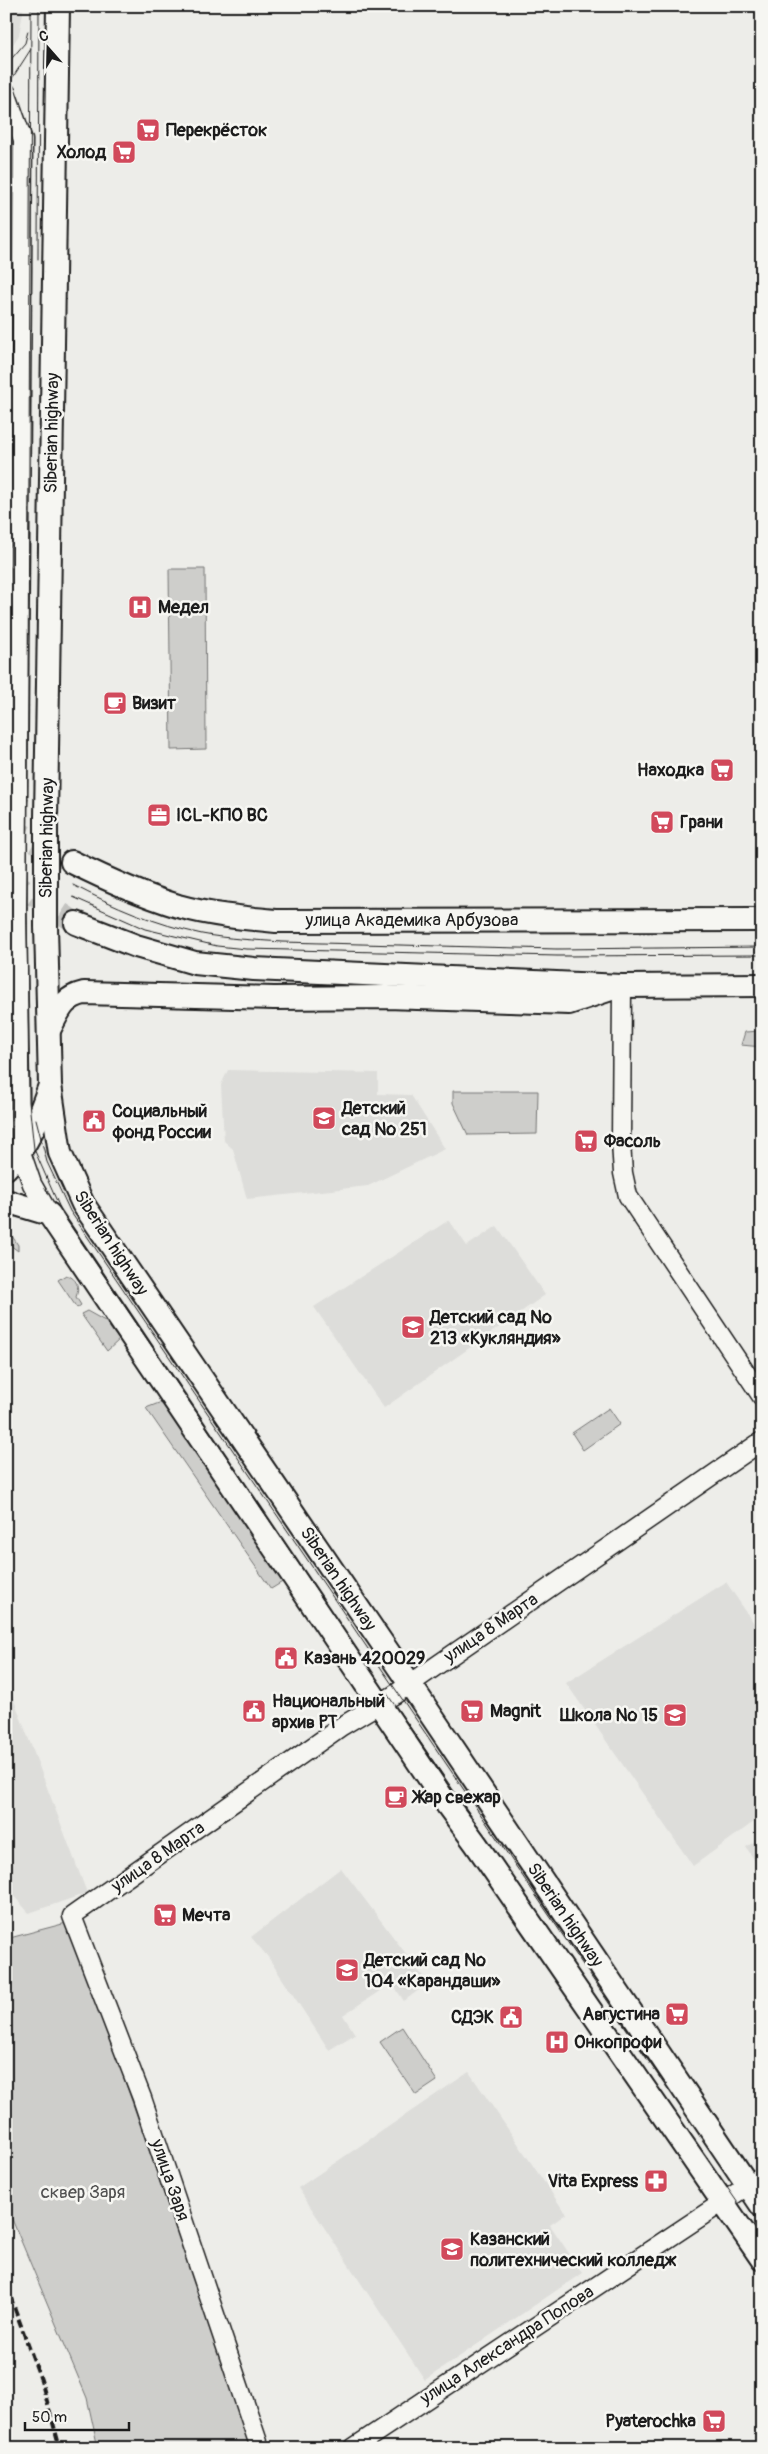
<svg xmlns="http://www.w3.org/2000/svg" width="768" height="2454" viewBox="0 0 768 2454" font-family="Pangolin,sans-serif">
	<style>
		.built { fill: #ddddda }
		.green { fill: #cececb; stroke: #757574 }
		.lines { fill: none; stroke-linecap: round; stroke-linejoin: round }
		.major-tunnel { stroke: #c3c3c0; stroke-width: 22; stroke-dasharray: 22 11; stroke-linecap: butt }
		.minor-casing { stroke: #1c1c1c; stroke-width: 21 }
		.major-casing { stroke: #1c1c1c; stroke-width: 26 }
		.minor { stroke: #f6f6f2; stroke-width: 18 }
		.major { stroke: #f6f6f2; stroke-width: 22 }
		.tram { stroke: #1c1c1c; stroke-width: 1 }
		.rail { stroke: #1c1c1c; stroke-width: 4; stroke-dasharray: 8 4; stroke-linecap: butt }
		.minor-bridge-casing { stroke: #1c1c1c; stroke-width: 21; stroke-linecap: butt }
		.major-bridge-casing { stroke: #1c1c1c; stroke-width: 26; stroke-linecap: butt }
		.minor-bridge { stroke: #f6f6f2; stroke-width: 18 }
		.major-bridge { stroke: #f6f6f2; stroke-width: 22 }
		.labels { text-anchor: middle; dominant-baseline: central; stroke-width: 5; stroke-linejoin: round; paint-order: stroke }
		.poi-label { font-size: 18px; font-weight: bold; fill: #1c1c1c; stroke: #f6f6f2; text-anchor: start }
		.street-label { font-size: 18px; fill: #1c1c1c; stroke: #f6f6f2 }
		.park-label { font-size: 18px; fill: #515151; stroke: #f6f6f2 }
	</style>
	<rect width="100%" height="100%" fill="#edede9"/>
	<filter id="ink" filterUnits="userSpaceOnUse"><feTurbulence type="fractalNoise" baseFrequency=".02" numOctaves="2"/><feDisplacementMap in="SourceGraphic" scale="10" xChannelSelector="R" yChannelSelector="G"/><feConvolveMatrix kernelMatrix="1 2 1 2 8 2 1 2 1" color-interpolation-filters="sRGB"/></filter>
	<g filter="url(#ink)">
		<g class="built">
			<path d="M6,6H24L19,35L6,55Z"/>
			<path d="M228,1070L378,1073V1094L411,1095L445,1149L368,1186L247,1199L233,1149L224,1141L221,1085Z"/>
			<path d="M449,1220L467,1246L497,1226L545,1295L384,1408L314,1307Z"/>
			<path d="M726,1582L762,1635V1816L693,1866L566,1683Z"/>
			<path d="M6,1679L87,1893L29,1913L6,1887Z"/>
			<path d="M762,1837V1872L746,1847Z"/>
			<path d="M341,1868L428,1983L404,2001L392,1983L343,2015L355,2034L329,2050L268,1957L251,1937Z"/>
			<path d="M469,2072L566,2214L550,2225L582,2273L425,2380L298,2188Z"/>
		</g>
		<g class="green">
			<path d="M169,569H205L206,749L171,750Z"/>
			<path d="M762,1031V1047L741,1045L745,1032Z"/>
			<path d="M453,1091H538L537,1134L468,1135L453,1103Z"/>
			<path d="M6,1227L18,1245V1251L6,1242Z"/>
			<path d="M66,1275C77,1278 80,1287 76,1297L81,1305L77,1308L58,1280Z"/>
			<path d="M87,1311L105,1321L119,1340L107,1351L81,1314Z"/>
			<path d="M159,1403L165,1405L284,1581L271,1589L146,1408Z"/>
			<path d="M609,1408L620,1424L583,1450L572,1433Z"/>
			<path d="M70,1922L252,2448H98L87,2398L6,2205V1939Z"/>
			<path d="M402,2027L437,2081L416,2095L380,2042Z"/>
		</g>
		<g class="lines">
			<g class="major-tunnel">
				<path d="M6,825L72,862"/>
				<path d="M6,877L76,923"/>
			</g>
			<g class="minor-casing">
				<g id="minor">
					<path d="M6,92L23,140L18,799"/>
					<path d="M17,909L21,1152L32,1184L49,1214"/>
					<path d="M622,986L621,1143L623,1173L628,1196L762,1397"/>
					<path d="M260,2448L142,2098L72,1916L342,1726L394,1695L762,1441"/>
					<path d="M353,2448L762,2176"/>
				</g>
			</g>
			<g class="major-casing">
				<g id="major">
					<path d="M46,819L58,6"/>
					<path d="M72,862C106,879 142,895 178,906C210,915 243,918 276,921L762,920"/>
					<path d="M76,923L136,946L195,963L254,969L622,986L762,985"/>
					<path d="M46,926L50,1085L60,1153L83,1204L410,1684L762,2206"/>
					<path d="M49,1030C59,1012 62,998 84,993L274,998L387,997L569,1003L608,990"/>
					<path d="M6,1168C29,1144 38,1119 49,1088"/>
					<path d="M6,1201L49,1214L448,1806L476,1844L762,2259"/>
				</g>
			</g>
			<use href="#minor" class="minor"/>
			<use href="#major" class="major"/>
			<g class="tram">
				<path d="M31,6L27,915L29,1102L34,1149L63,1215L374,1675L762,2238"/>
				<path d="M6,65L25,43L28,31"/>
				<path d="M6,88L31,49"/>
				<path d="M38,259L39,6"/>
				<path d="M73,885C113,906 157,925 202,934C228,939 255,940 282,942L557,949L762,947"/>
				<path d="M73,897L145,929L217,946L246,949L558,956L762,955"/>
				<path d="M36,1119L47,1162L70,1211L660,2078"/>
			</g>
			<path class="rail" d="M6,2285L41,2380L60,2448"/>
			<g class="minor-bridge-casing">
				<path id="minor-bridge" d="M17,909L18,799"/>
			</g>
			<g class="major-bridge-casing">
				<path id="major-bridge" d="M46,926V819"/>
			</g>
			<use href="#minor-bridge" class="minor-bridge"/>
			<use href="#major-bridge" class="major-bridge"/>
		</g>
	</g>
	<defs>
		<g id="supermarket-square" transform="scale(1.25)"><rect x="-9" y="-9" width="18" height="18" rx="4" fill="#d1495b" stroke="#f6f6f2"/><path d="M-6-5.5h2.5l.6 2H6L4.5 2H-2.5L-4.4-4H-6ZM-1.5 3.2a1.3 1.3 0 1 0 .1 0ZM3 3.2a1.3 1.3 0 1 0 .1 0Z" fill="#fff"/></g>
		<g id="hospital-square" transform="scale(1.25)"><rect x="-9" y="-9" width="18" height="18" rx="4" fill="#d1495b" stroke="#f6f6f2"/><path d="M-5-5h3v3.5h4V-5h3V5h-3V1.5h-4V5h-3Z" fill="#fff"/></g>
		<g id="cafe-square" transform="scale(1.25)"><rect x="-9" y="-9" width="18" height="18" rx="4" fill="#d1495b" stroke="#f6f6f2"/><path d="M-5.5-4.5H6V0H3Q3 3.5 0 3.5H-2.5Q-5.5 3.5-5.5 0ZM3-3.2v2h1.7v-2ZM-6 4.5H4V6H-6Z" fill="#fff"/></g>
		<g id="office-square" transform="scale(1.25)"><rect x="-9" y="-9" width="18" height="18" rx="4" fill="#d1495b" stroke="#f6f6f2"/><path d="M-6-3h4V-5.5h4V-3h4V5H-6ZM-1-4.5V-3h2v-1.5ZM-6 0V1H6V0Z" fill="#fff"/></g>
		<g id="school-square" transform="scale(1.25)"><rect x="-9" y="-9" width="18" height="18" rx="4" fill="#d1495b" stroke="#f6f6f2"/><path d="M0-5L7-2L0 1L-7-2ZM-4 1L0 2.5L4 1V4Q0 6-4 4Z" fill="#fff"/></g>
		<g id="civic-square" transform="scale(1.25)"><rect x="-9" y="-9" width="18" height="18" rx="4" fill="#d1495b" stroke="#f6f6f2"/><path d="M-.6-6.5H3V-4.5H.6V-3L4-1V1h2V6H-6V1h2V-1L-.6-3ZM-1.2 2.5V6h2.4V2.5Z" fill="#fff"/></g>
		<g id="pharmacy-square" transform="scale(1.25)"><rect x="-9" y="-9" width="18" height="18" rx="4" fill="#d1495b" stroke="#f6f6f2"/><path d="M-2-6h4v4h4v4h-4v4h-4v-4h-4v-4h4Z" fill="#fff"/></g>
		<g id="university-square" transform="scale(1.25)"><rect x="-9" y="-9" width="18" height="18" rx="4" fill="#d1495b" stroke="#f6f6f2"/><path d="M0-5L7-2L0 1L-7-2ZM-4 1L0 2.5L4 1V4Q0 6-4 4Z" fill="#fff"/></g>
	</defs>
	<g fill-rule="evenodd">
		<use href="#supermarket-square" x="148" y="130"/>
		<use href="#supermarket-square" x="124" y="152"/>
		<use href="#hospital-square" x="140" y="607"/>
		<use href="#cafe-square" x="115" y="703"/>
		<use href="#supermarket-square" x="722" y="770"/>
		<use href="#office-square" x="159" y="815"/>
		<use href="#supermarket-square" x="662" y="822"/>
		<use href="#school-square" x="324" y="1118"/>
		<use href="#civic-square" x="94" y="1121"/>
		<use href="#supermarket-square" x="586" y="1141"/>
		<use href="#school-square" x="413" y="1327"/>
		<use href="#civic-square" x="286" y="1658"/>
		<use href="#civic-square" x="254" y="1711"/>
		<use href="#supermarket-square" x="472" y="1711"/>
		<use href="#school-square" x="675" y="1715"/>
		<use href="#cafe-square" x="396" y="1797"/>
		<use href="#supermarket-square" x="165" y="1915"/>
		<use href="#school-square" x="347" y="1970"/>
		<use href="#supermarket-square" x="677" y="2014"/>
		<use href="#civic-square" x="511" y="2017"/>
		<use href="#hospital-square" x="557" y="2042"/>
		<use href="#pharmacy-square" x="656" y="2181"/>
		<use href="#university-square" x="452" y="2249"/>
		<use href="#supermarket-square" x="714" y="2421"/>
	</g>
	<g class="labels">
		<g class="poi-label">
			<text x="166" y="130">Перекрёсток</text>
			<text x="106" y="152" text-anchor="end">Холод</text>
			<text x="158" y="607">Медел</text>
			<text x="132" y="703">Визит</text>
			<text x="704" y="770" text-anchor="end">Находка</text>
			<text x="176" y="815">ICL-КПО ВС</text>
			<text x="680" y="822">Грани</text>
			<text x="342" y="1108">Детский<tspan x="342" dy="21">сад № 251</tspan></text>
			<text x="112" y="1111">Социальный<tspan x="112" dy="21">фонд России</tspan></text>
			<text x="604" y="1141">Фасоль</text>
			<text x="430" y="1317">Детский сад №<tspan x="430" dy="21">213 «Кукляндия»</tspan></text>
			<text x="304" y="1658">Казань 420029</text>
			<text x="272" y="1701">Национальный<tspan x="272" dy="21">архив РТ</tspan></text>
			<text x="490" y="1711">Magnit</text>
			<text x="658" y="1715" text-anchor="end">Школа № 15</text>
			<text x="414" y="1797">Жар свежар</text>
			<text x="182" y="1915">Мечта</text>
			<text x="364" y="1960">Детский сад №<tspan x="364" dy="21">104 «Карандаши»</tspan></text>
			<text x="660" y="2014" text-anchor="end">Августина</text>
			<text x="494" y="2017" text-anchor="end">СДЭК</text>
			<text x="574" y="2042">Онкопрофи</text>
			<text x="638" y="2181" text-anchor="end">Vita Express</text>
			<text x="470" y="2239">Казанский<tspan x="470" dy="21">политехнический колледж</tspan></text>
			<text x="696" y="2421" text-anchor="end">Pyaterochka</text>
		</g>
		<g class="street-label">
			<text transform="translate(52 433) rotate(-89)">Siberian highway</text>
			<text transform="translate(47 838) rotate(-89)">Siberian highway</text>
			<text x="412" y="920">улица Академика Арбузова</text>
			<text transform="translate(111 1243) rotate(57)">Siberian highway</text>
			<text transform="translate(338 1579) rotate(56)">Siberian highway</text>
			<text transform="translate(491 1628) rotate(-34)">улица 8 Марта</text>
			<text transform="translate(158 1857) rotate(-35)">улица 8 Марта</text>
			<text transform="translate(565 1915) rotate(56)">Siberian highway</text>
			<text transform="translate(170 2180) rotate(71)">улица Заря</text>
			<text transform="translate(507 2345) rotate(-33)">улица Александра Попова</text>
		</g>
		<g class="park-label">
			<text x="83" y="2192">сквер Заря</text>
		</g>
	</g>
	<rect width="768" height="2454" fill="none" stroke="#f6f6f2" stroke-width="25"/>
	<rect x="12" y="12" width="743" height="2429" fill="none" stroke="#1c1c1c" stroke-width="2" filter="url(#ink)"/>
	<g transform="translate(48 48) rotate(340)" stroke="#f6f6f2" stroke-width="4" paint-order="stroke">
	<path d="M0-4L9 19L0 12L-9 19Z" fill="#1c1c1c"/>
	<text y="-8" font-size="14" font-weight="bold" text-anchor="middle" fill="#1c1c1c">С</text>
	</g>
	<path d="M25 2422v8h104v-8" fill="none" stroke="#1c1c1c" stroke-width="2.5"/>
	<text x="32" y="2422" font-size="15" fill="#1c1c1c" stroke="#f6f6f2" stroke-width="4" paint-order="stroke">50 m</text>
</svg>
